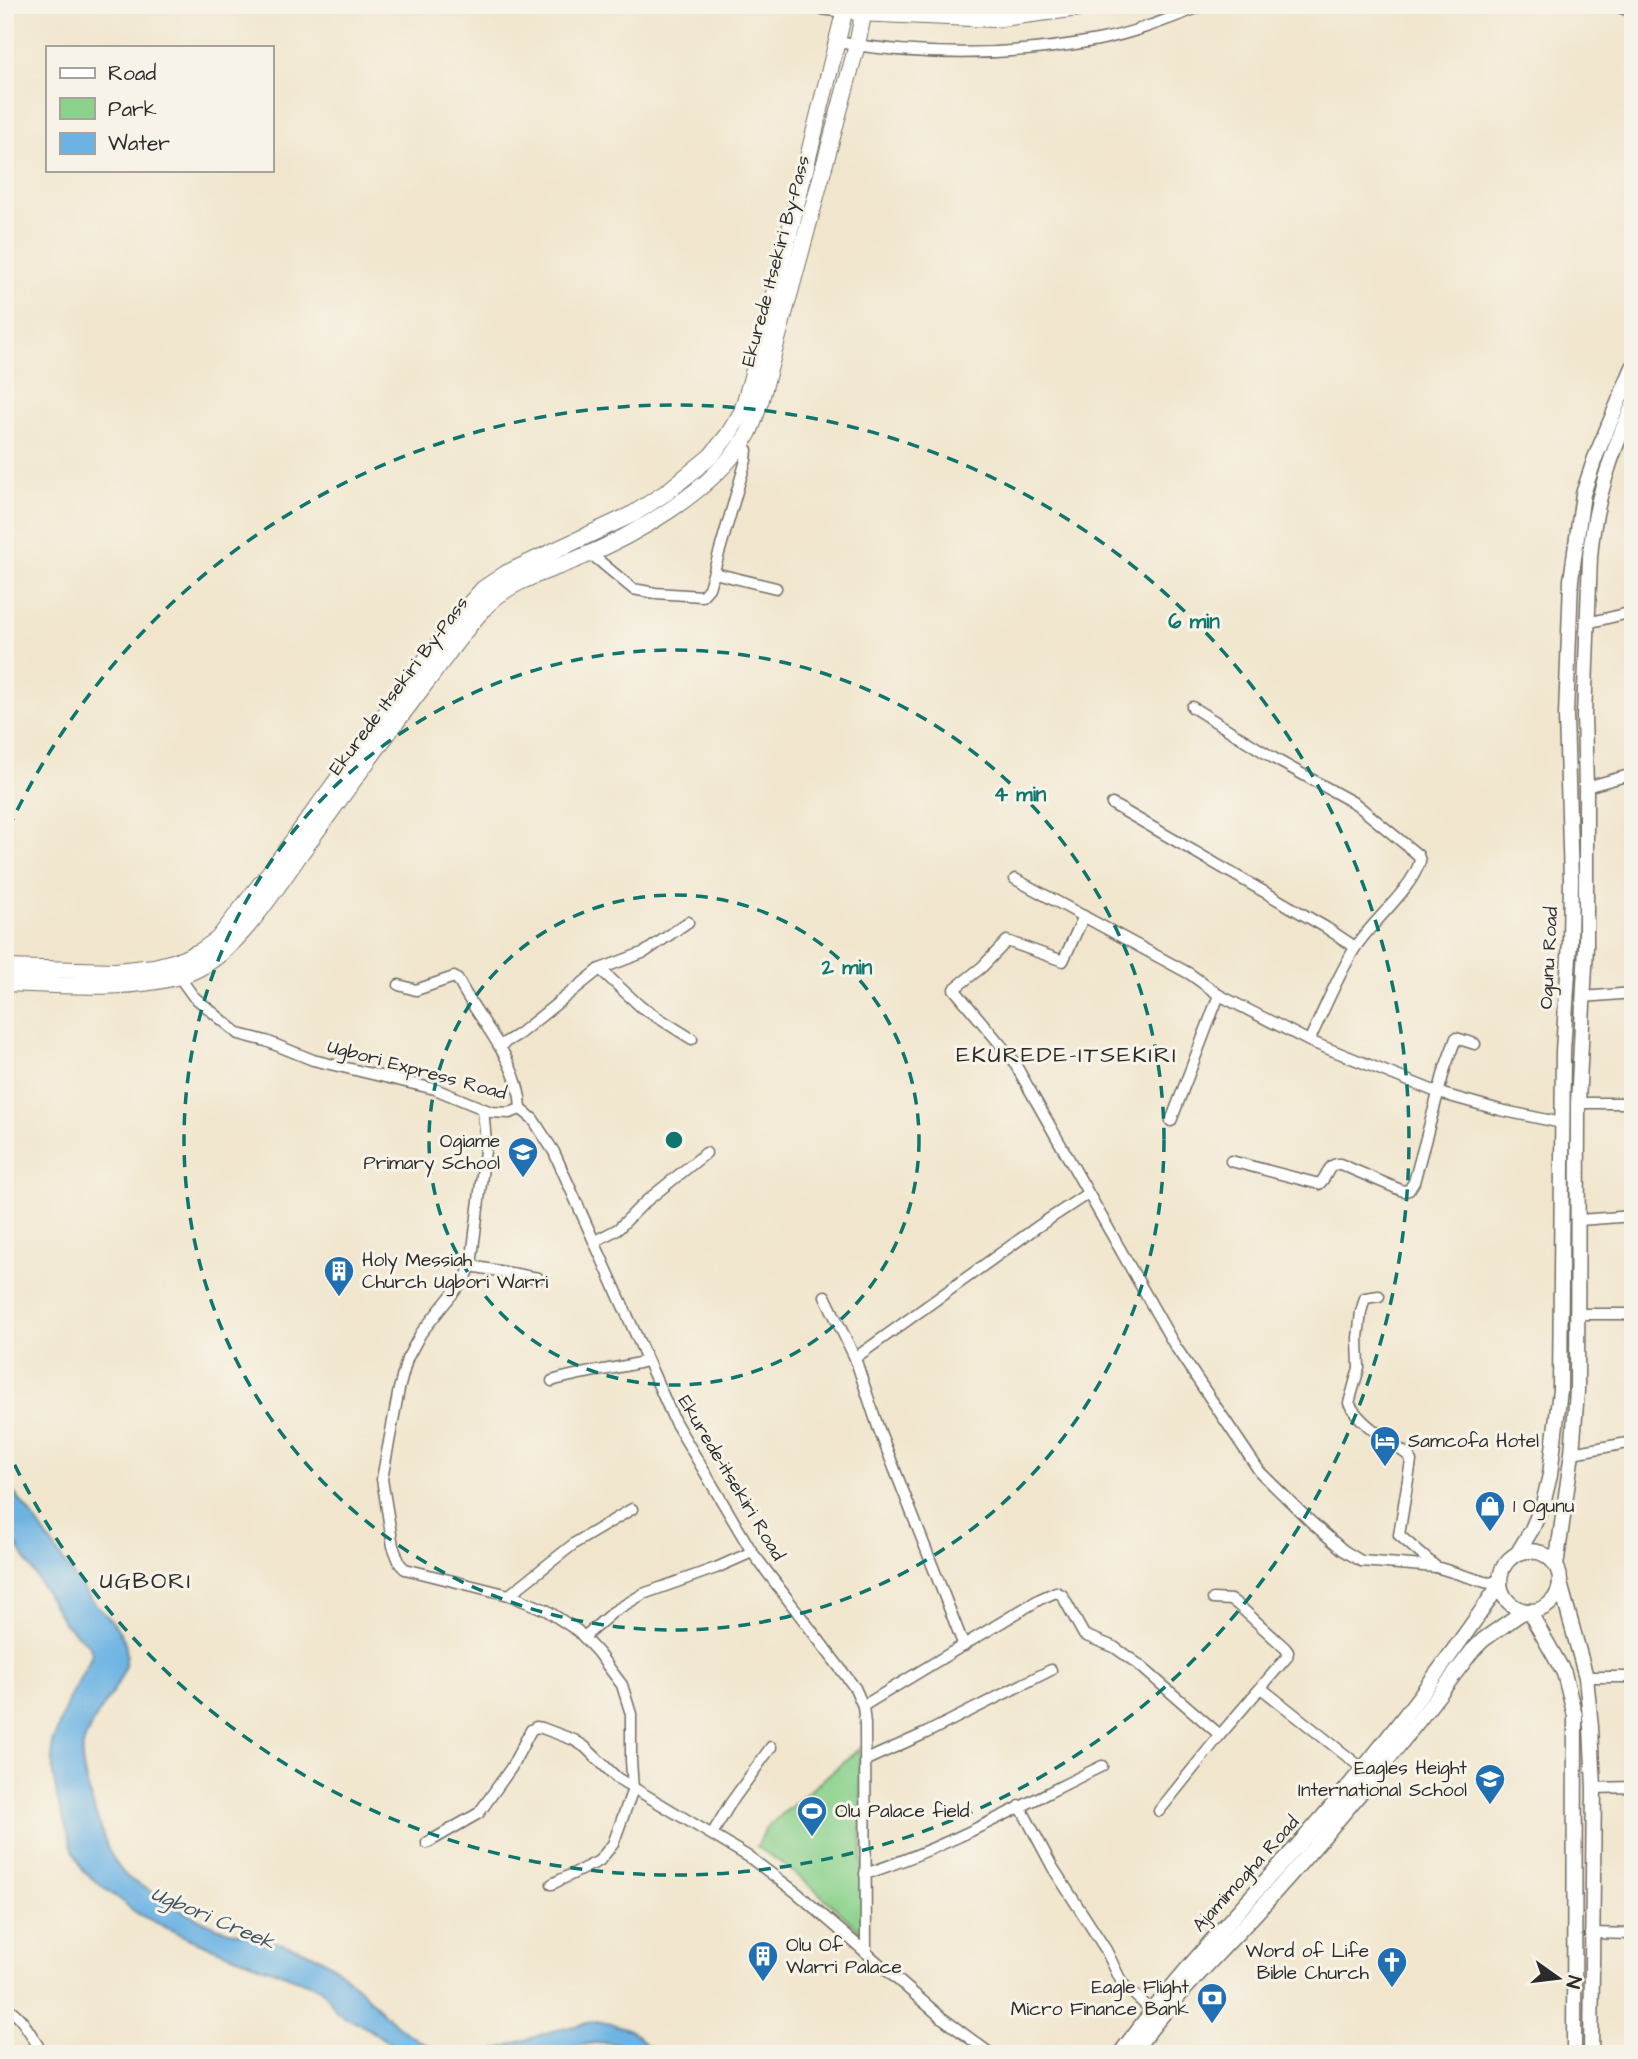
<svg xmlns="http://www.w3.org/2000/svg" width="1638" height="2059" viewBox="0 0 1638 2059" font-family="'Architects Daughter',sans-serif">
	<style>
		.green { fill: #8ad18c; stroke: #5a7e5c; stroke-width: 2 }
		.water { fill: #6cb3e3; stroke: #4c6f87; stroke-width: 2 }
		.lines { fill: none; stroke-linecap: round; stroke-linejoin: round }
		.street-casing { stroke: #706c64; stroke-width: 13 }
		.secondary-casing { stroke: #706c64; stroke-width: 17 }
		.primary-casing { stroke: #706c64; stroke-width: 18 }
		.street { stroke: #fff; stroke-width: 10 }
		.secondary { stroke: #fff; stroke-width: 14 }
		.primary { stroke: #fff; stroke-width: 16 }
		.ring { fill: none; stroke: #0f766e; stroke-width: 3.5; stroke-dasharray: 12 9 }
		.labels { text-anchor: middle; dominant-baseline: central; stroke-width: 6; stroke-linejoin: round; paint-order: stroke }
		.street-label { font-size: 19px; fill: #2b2b2b; stroke: #f7f3e8 }
		.poi-label { font-size: 19px; fill: #2b2b2b; stroke: #f7f3e8; text-anchor: start }
		.water-label { font-size: 21px; font-style: italic; fill: #3e5462; stroke: #f7f3e8 }
		.quarter-label { font-size: 23px; letter-spacing: 2px; fill: #2b2b2b; stroke: #f7f3e8 }
		.centre { fill: #0f766e; stroke: #f7f3e8; stroke-width: 3.5 }
		.ring-label { font-size: 21px; text-anchor: middle; font-weight: bold; fill: #0f766e; stroke: #f7f3e8; stroke-width: 6; stroke-linejoin: round; paint-order: stroke }
	</style>
	<rect width="100%" height="100%" fill="#f7f3e8"/>
	<filter id="ink" filterUnits="userSpaceOnUse"><feTurbulence type="fractalNoise" baseFrequency=".0143" numOctaves="2"/><feDisplacementMap in="SourceGraphic" scale="14" xChannelSelector="R" yChannelSelector="G"/><feConvolveMatrix kernelMatrix="1 2 1 2 8 2 1 2 1" color-interpolation-filters="sRGB"/></filter>
	<filter id="wash" filterUnits="userSpaceOnUse"><feTurbulence type="fractalNoise" baseFrequency=".00686" numOctaves="4" result="noise"/><feDisplacementMap in="SourceGraphic" scale="28" xChannelSelector="R" yChannelSelector="G"/><feGaussianBlur stdDeviation="1.57" result="paint"/><feColorMatrix in="noise" values="0 0 0 0 0 0 0 0 0 0 0 0 0 0 0 0 0 1.4 0 .05"/><feComposite in="paint" operator="in"/></filter>
	<g filter="url(#wash)">
		<rect width="100%" height="100%" fill="#f1e6cd"/>
		<path class="green" d="M860,1748L864,1935C830,1903 797,1871 757,1847L766,1828Z"/>
		<g class="water">
			<path d="M5,1483C37,1517 58,1557 86,1593C98,1609 123,1627 126,1648C132,1683 84,1719 82,1753C81,1771 91,1799 96,1815C103,1836 110,1860 126,1876C132,1882 142,1886 149,1890C170,1903 191,1917 214,1926C245,1938 279,1939 310,1953C368,1978 387,2042 455,2054H406L361,2024L344,2017L336,2011L329,1998L320,1988L192,1940L138,1914L84,1872L74,1852L58,1801L53,1775L52,1743L71,1694L89,1662L92,1653L89,1645L65,1624L5,1526Z"/>
			<path d="M596,2021C621,2025 640,2029 651,2054H635L624,2046L604,2042L582,2045L557,2054H460L489,2052L549,2032Z"/>
		</g>
	</g>
	<g filter="url(#ink)">
		<g class="lines">
			<g class="street-casing">
				<g id="street">
					<path d="M792,5L844,12"/>
					<path d="M1613,5L1633,12"/>
					<path d="M837,42C923,57 1012,56 1098,40C1135,33 1171,18 1205,5"/>
					<path d="M591,554L633,589L655,593L702,596L709,588L746,460L747,450L739,446"/>
					<path d="M714,573L776,588"/>
					<path d="M1587,623L1633,612"/>
					<path d="M1192,707L1275,759L1356,804L1418,855L1420,861C1411,891 1372,921 1355,948C1337,977 1324,1010 1309,1041"/>
					<path d="M1586,787L1633,774"/>
					<path d="M1112,804L1325,927L1355,947"/>
					<path d="M1015,879L1190,974L1219,995L1309,1041L1439,1093L1500,1110L1562,1123"/>
					<path d="M1084,916L1063,961L1007,941L982,967L954,989L1011,1057L1175,1346L1260,1472L1310,1521L1343,1550L1361,1561L1436,1567L1485,1582L1491,1583L1500,1579"/>
					<path d="M600,969L641,1007L692,1039"/>
					<path d="M175,971L193,996L239,1034L266,1041L313,1060L435,1089L491,1112L509,1113L521,1109"/>
					<path d="M399,985L416,990L454,977L458,980C479,1021 520,1062 521,1109"/>
					<path d="M1583,997L1633,993"/>
					<path d="M499,1046L519,1034L600,969L645,952L688,922"/>
					<path d="M1578,1103H1633"/>
					<path d="M483,1109L486,1142L471,1266L466,1277L421,1333L407,1359L399,1389L382,1479L393,1546L400,1564L405,1569L509,1595L546,1610L578,1631L598,1653L622,1685L631,1714V1760L633,1789L613,1844L599,1861L552,1884"/>
					<path d="M521,1109L533,1119L554,1152L675,1422L752,1552L855,1688L863,1706L865,1724L866,1952"/>
					<path d="M1171,1121L1219,995"/>
					<path d="M1231,1161L1319,1184C1328,1177 1327,1163 1340,1164L1403,1191L1409,1190L1414,1182L1445,1068L1456,1038L1475,1044"/>
					<path d="M1579,1220L1633,1216"/>
					<path d="M595,1241L618,1229L645,1202L706,1153"/>
					<path d="M471,1266L538,1278"/>
					<path d="M825,1296L855,1358L878,1427L964,1646"/>
					<path d="M1379,1296L1365,1298L1361,1312L1358,1338L1359,1368L1349,1403C1360,1425 1390,1441 1409,1456L1411,1461L1399,1535L1436,1567"/>
					<path d="M1578,1314H1633"/>
					<path d="M855,1358L1037,1227L1087,1194"/>
					<path d="M552,1381C583,1371 615,1370 646,1361"/>
					<path d="M1572,1453L1633,1442"/>
					<path d="M509,1595L575,1543L632,1509"/>
					<path d="M584,1637L613,1612L643,1594L716,1568L752,1552"/>
					<path d="M1586,1677H1633"/>
					<path d="M1261,1688L1363,1769"/>
					<path d="M863,1706L1040,1599L1056,1592L1062,1595L1084,1635L1114,1647L1138,1664L1220,1735"/>
					<path d="M866,1760L926,1733L1051,1670"/>
					<path d="M1594,1788L1633,1787"/>
					<path d="M1020,1806L1053,1868L1106,1950L1122,1983L1152,2011"/>
					<path d="M1159,1811L1220,1735L1287,1657L1288,1652L1285,1648L1237,1604L1231,1600L1213,1599"/>
					<path d="M712,1834L730,1804L771,1747"/>
					<path d="M427,1843L479,1813L511,1768L531,1730L536,1727L542,1728L574,1740L585,1747L617,1778L749,1857L797,1893L941,2017L991,2054"/>
					<path d="M865,1874C948,1847 1024,1804 1102,1766"/>
					<path d="M1591,1933L1633,1934"/>
					<path d="M5,2007C22,2014 33,2039 43,2054"/>
				</g>
			</g>
			<g class="secondary-casing">
				<g id="secondary">
					<circle cx="1530" cy="1581" r="30"/>
					<path d="M1517,1554L1532,1529L1543,1504L1550,1475L1560,1390L1563,1051L1570,942L1571,880L1566,716L1571,580L1583,494L1595,458L1633,367"/>
					<path d="M1556,1566L1572,1453L1577,1391L1578,1103L1586,946V787L1584,716L1590,557C1594,503 1611,454 1633,405"/>
					<path d="M1560,1583L1586,1677L1591,1727L1594,1788L1591,2054"/>
					<path d="M1529,1611L1564,1673L1575,1716L1574,2054"/>
					<path d="M1120,2054C1180,1970 1253,1897 1320,1820C1385,1745 1444,1666 1500,1584"/>
					<path d="M1132,2054C1171,1999 1221,1952 1266,1902C1339,1821 1407,1738 1472,1651L1483,1640L1524,1611"/>
				</g>
			</g>
			<g class="primary-casing">
				<g id="primary">
					<path d="M857,13L994,19L1102,5"/>
					<path d="M5,968L116,971L154,967L181,960L201,951L218,939L273,868L405,687L461,614L483,589L507,573L633,514L667,492L711,456L728,435L742,412L762,342L846,5"/>
					<path d="M5,983C57,985 153,993 199,968C241,946 275,889 303,850C344,793 385,736 428,680C447,655 465,628 487,605C510,581 545,572 575,560C634,536 715,490 748,434C754,423 757,410 761,399L857,45L865,5"/>
				</g>
			</g>
			<use href="#street" class="street"/>
			<use href="#secondary" class="secondary"/>
			<use href="#primary" class="primary"/>
		</g>
	</g>
	<g class="ring">
		<circle cx="674" cy="1140" r="245"/>
		<circle cx="674" cy="1140" r="490"/>
		<path d="M8 829A735 735 0 1 1 8 1451"/>
	</g>
	<defs>
		<g id="school-pin" transform="scale(1.575)"><path d="M0 17L-7.5 6A9.5 9.5 0 1 1 7.5 6Z" fill="#1f6fb2" stroke="#f7f3e8"/><path d="M0-5L7-2L0 1L-7-2ZM-4 1L0 2.5L4 1V4Q0 6-4 4Z" fill="#fff"/></g>
		<g id="building-pin" transform="scale(1.575)"><path d="M0 17L-7.5 6A9.5 9.5 0 1 1 7.5 6Z" fill="#1f6fb2" stroke="#f7f3e8"/><path d="M-4-6H4V6H1V3H-1V6H-4ZM-2.5-4.3h1.7v1.8h-1.7ZM.8-4.3h1.7v1.8H.8ZM-2.5-1h1.7V.8h-1.7ZM.8-1h1.7V.8H.8Z" fill="#fff"/></g>
		<g id="hotel-pin" transform="scale(1.575)"><path d="M0 17L-7.5 6A9.5 9.5 0 1 1 7.5 6Z" fill="#1f6fb2" stroke="#f7f3e8"/><path d="M-6-4.5h1.5V1H6V5H4.5V3h-9V5H-6ZM-4 0a1.8 1.8 0 1 1 3.6 0ZM.5 0V-2.5h3Q6-2.5 6 0Z" fill="#fff"/></g>
		<g id="shop-pin" transform="scale(1.575)"><path d="M0 17L-7.5 6A9.5 9.5 0 1 1 7.5 6Z" fill="#1f6fb2" stroke="#f7f3e8"/><path d="M-5-2.5h2.3a2.7 3.5 0 0 1 5.4 0H5L5.5 6h-11ZM-1.5-2.5h3a1.5 2.3 0 0 0-3 0Z" fill="#fff"/></g>
		<g id="stadium-pin" transform="scale(1.575)"><path d="M0 17L-7.5 6A9.5 9.5 0 1 1 7.5 6Z" fill="#1f6fb2" stroke="#f7f3e8"/><path d="M0-5a6.5 5 0 1 0 0 10a6.5 5 0 1 0 0-10ZM-3.5-1.8h7v3.6h-7Z" fill="#fff"/></g>
		<g id="church-pin" transform="scale(1.575)"><path d="M0 17L-7.5 6A9.5 9.5 0 1 1 7.5 6Z" fill="#1f6fb2" stroke="#f7f3e8"/><path d="M-1.2-6h2.4v3.5h3.3v2.4h-3.3V6h-2.4V-.1h-3.3v-2.4h3.3Z" fill="#fff"/></g>
		<g id="bank-pin" transform="scale(1.575)"><path d="M0 17L-7.5 6A9.5 9.5 0 1 1 7.5 6Z" fill="#1f6fb2" stroke="#f7f3e8"/><path d="M-6-4H6V4H-6ZM0-2.3a2.3 2.3 0 1 0 0 4.6a2.3 2.3 0 1 0 0-4.6Z" fill="#fff"/></g>
	</defs>
	<g fill-rule="evenodd">
		<use href="#school-pin" x="523" y="1152"/>
		<use href="#building-pin" x="339" y="1271"/>
		<use href="#hotel-pin" x="1385" y="1441"/>
		<use href="#shop-pin" x="1490" y="1506"/>
		<use href="#school-pin" x="1490" y="1779"/>
		<use href="#stadium-pin" x="812" y="1811"/>
		<use href="#building-pin" x="763" y="1956"/>
		<use href="#church-pin" x="1392" y="1962"/>
		<use href="#bank-pin" x="1212" y="1998"/>
	</g>
	<g class="labels">
		<g class="street-label">
			<text transform="translate(776 261) rotate(-75)">Ekurede Itsekiri By-Pass</text>
			<text transform="translate(399 686) rotate(-53)">Ekurede Itsekiri By-Pass</text>
			<text transform="translate(1549 958) rotate(-87)">Ogunu Road</text>
			<text transform="translate(417 1070) rotate(15)">Ugbori Express Road</text>
			<text transform="translate(731 1478) rotate(59)">Ekurede-itsekiri Road</text>
			<text transform="translate(1246 1874) rotate(-48)">Ajamimogha Road</text>
		</g>
		<g class="poi-label">
			<text x="500" y="1141" text-anchor="end">Ogiame<tspan x="500" dy="22">Primary School</tspan></text>
			<text x="362" y="1260">Holy Messiah<tspan x="362" dy="22">Church Ugbori Warri</tspan></text>
			<text x="1408" y="1441">Samcofa Hotel</text>
			<text x="1513" y="1506">1 Ogunu</text>
			<text x="1467" y="1768" text-anchor="end">Eagles Height<tspan x="1467" dy="22">International School</tspan></text>
			<text x="835" y="1811">Olu Palace field</text>
			<text x="786" y="1945">Olu Of<tspan x="786" dy="22">Warri Palace</tspan></text>
			<text x="1369" y="1951" text-anchor="end">Word of Life<tspan x="1369" dy="22">Bible Church</tspan></text>
			<text x="1189" y="1987" text-anchor="end">Eagle Flight<tspan x="1189" dy="22">Micro Finance Bank</tspan></text>
		</g>
		<g class="water-label">
			<text transform="translate(213 1918) rotate(23)">Ugbori Creek</text>
		</g>
		<g class="quarter-label">
			<text x="1067" y="1055">EKUREDE-ITSEKIRI</text>
			<text x="146" y="1581">UGBORI</text>
		</g>
	</g>
	<circle cx="674" cy="1140" r="10" class="centre"/>
	<g class="ring-label">
		<text x="1194" y="628">6 min</text>
		<text x="1020" y="801">4 min</text>
		<text x="847" y="974">2 min</text>
	</g>
	<rect width="1638" height="2059" fill="none" stroke="#f7f3e8" stroke-width="28"/>
	<rect x="46" y="46" width="228" height="126" fill="#f7f3e8" stroke="#a5a39c" stroke-width="2"/>
	<rect x="60" y="68" width="35" height="10" fill="#ffffff" stroke="#a5a39c" stroke-width="2"/>
	<text x="108" y="80" font-size="21" fill="#2b2b2b">Road</text>
	<rect x="60" y="98" width="35" height="21" fill="#8ad18c" stroke="#a5a39c" stroke-width="2"/>
	<text x="108" y="116" font-size="21" fill="#2b2b2b">Park</text>
	<rect x="60" y="133" width="35" height="21" fill="#6cb3e3" stroke="#a5a39c" stroke-width="2"/>
	<text x="108" y="150" font-size="21" fill="#2b2b2b">Water</text>
	<g transform="translate(1558 1978) rotate(104)" stroke="#f7f3e8" stroke-width="5" paint-order="stroke">
	<path d="M0-5L12 26L0 18L-12 26Z" fill="#2b2b2b"/>
	<text y="-10" font-size="19" font-weight="bold" text-anchor="middle" fill="#2b2b2b">N</text>
	</g>
</svg>
